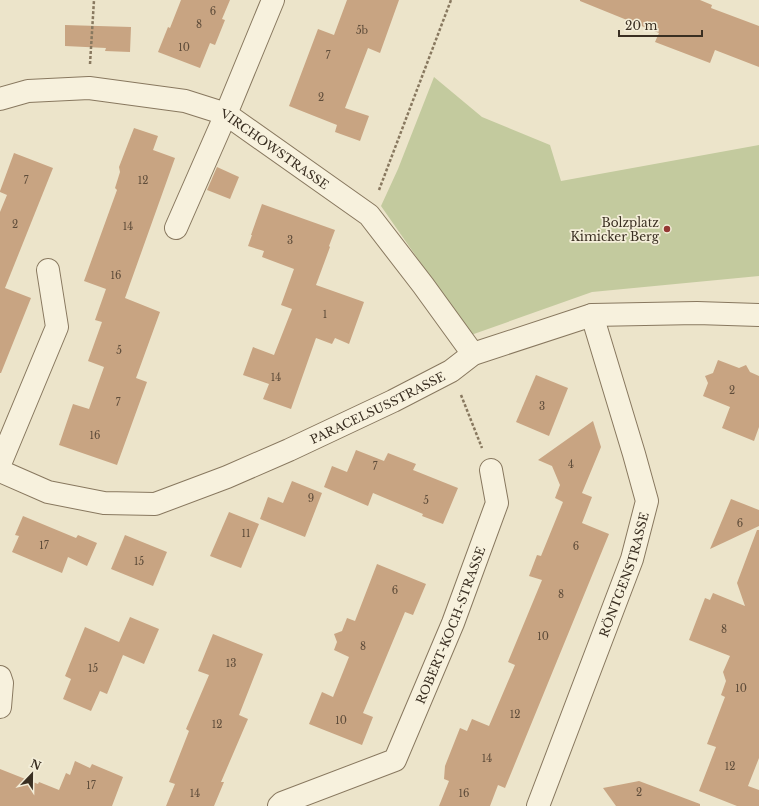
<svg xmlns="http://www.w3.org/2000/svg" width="759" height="806" viewBox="0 0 759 806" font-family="'Libre Baskerville',serif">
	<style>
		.green { fill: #c3ca9e }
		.building { fill: #c8a482 }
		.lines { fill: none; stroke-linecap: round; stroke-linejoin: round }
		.minor-casing { stroke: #88785f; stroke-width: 24 }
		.path { stroke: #88785f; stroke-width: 2.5; stroke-dasharray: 3 2; stroke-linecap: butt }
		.minor { stroke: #f7f1dd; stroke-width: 22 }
		.poi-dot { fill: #943833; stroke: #f4eed9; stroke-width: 1.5 }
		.labels { text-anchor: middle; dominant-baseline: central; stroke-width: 3.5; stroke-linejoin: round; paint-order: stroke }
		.number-label { font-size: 10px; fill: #5e4c3a }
		.street-label { font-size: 12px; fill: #3a2f22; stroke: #f4eed9 }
		.poi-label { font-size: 12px; fill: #3a2f22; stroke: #f4eed9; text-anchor: end }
	</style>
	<rect width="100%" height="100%" fill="#ece4ca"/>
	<path class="green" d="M434,77L482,117L550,145L561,181L759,145V276L592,292L471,335L381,206L398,169Z"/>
	<g class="building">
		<path d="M181,0H230L222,19L225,20L215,45L210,43L200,68L158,52L168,27L170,28Z"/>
		<path d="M347,0H399L380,53L368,48L345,108L369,116L360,141L335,132L337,125L289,106L318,29L334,35Z"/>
		<path d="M580,0H700L712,5L711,8L759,26V67L715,50L710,63L655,42L659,33L580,1Z"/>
		<path d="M65,25L131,27L130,52L105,51L106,48L65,46Z"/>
		<path d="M134,128L158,136L153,150L175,158L125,298L160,312L136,378L147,382L117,465L59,445L73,404L89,409L104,367L88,361L102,322L95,320L106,289L84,281L117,190L115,188L120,172L119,167Z"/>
		<path d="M14,153L53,168L5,288L31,298L1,373H0V212L7,195L0,192V191Z"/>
		<path d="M217,167L239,177L230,199L207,190Z"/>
		<path d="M262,204L335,230L329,246L330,247L316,285L364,302L349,344L335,338L332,344L316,338L291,409L263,399L269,384L243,375L253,347L274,355L292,309L281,305L294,269L262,257L264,251L248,246L252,235H251Z"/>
		<path d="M718,360L739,368L746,365L750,372L759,376V427L754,441L722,428L730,407L703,396L708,383L705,376L713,373Z"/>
		<path d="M536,375L568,388L549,436L516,422Z"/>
		<path d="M593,421L601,447L582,493L592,497L582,523L609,534L505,788L498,785L490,806H439L449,781L444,779L445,766L460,728L467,731L472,719L489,726L515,665L508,662L542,580L529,576L537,555L541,556L563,502L555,498L560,485L552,466L538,460Z"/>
		<path d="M356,450L384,461L388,453L416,464L413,470L458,488L443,524L422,516L423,514L373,493L368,506L324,487L332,466L347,472Z"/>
		<path d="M292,481L322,493L305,537L260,519L268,497L283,503Z"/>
		<path d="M731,499L759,510V526L710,549Z"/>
		<path d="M229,512L259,524L241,568L210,556Z"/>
		<path d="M23,516L76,538L78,535L97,543L87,566L68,557L62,573L12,552L19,536L15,535Z"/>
		<path d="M757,530H759V758L748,786L759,790V806H737L699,791L716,747L707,744L725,697L721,695L726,681L723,672L730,656L689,640L705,598L710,600L713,593L745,606L737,583Z"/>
		<path d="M125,535L167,552L153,586L111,569Z"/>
		<path d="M377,564L426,584L413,615L405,612L363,713L373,717L362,745L309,724L322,692L333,697L349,657L334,650L337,642L334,634L342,631L347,618L355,621Z"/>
		<path d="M130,617L159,629L144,664L123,655L107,694L100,691L91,711L63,699L71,679L65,676L85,627L119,642Z"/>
		<path d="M213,634L263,654L239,715L248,719L221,782H224L214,806H166L175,784L169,782L189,731L186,729L209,675L198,671Z"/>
		<path d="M75,761L90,768L92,764L123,777L112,806H0V769L38,784L39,782L59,790L66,773L70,775Z"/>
		<path d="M639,781L700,804V806H616L603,788Z"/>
	</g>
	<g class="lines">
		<g class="minor-casing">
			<g id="minor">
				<path id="s1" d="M0,99L28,91L89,88L185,101L226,114L369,215L423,285L473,354"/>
				<path d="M176,228L226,114L273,0"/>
				<path d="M0,464L57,327L48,270"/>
				<path id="s2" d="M0,471L48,492L104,503L155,504L227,477L289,450L393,401L451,371L473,354L592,315L697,313L759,315"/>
				<path d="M0,677L2,683L0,707"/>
				<path id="s3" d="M279,806L282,803L395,760L453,623L497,503L491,470"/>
				<path id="s4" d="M538,806L632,559L647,501L634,454L592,315"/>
			</g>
		</g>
		<g class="path">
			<path d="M90,64L94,0"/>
			<path d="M379,190L451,0"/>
			<path d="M461,395L482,448"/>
		</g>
		<use href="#minor" class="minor"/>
	</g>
	<circle class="poi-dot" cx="667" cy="229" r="4"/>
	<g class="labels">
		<g class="number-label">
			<text x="213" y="11">6</text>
			<text x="199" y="24">8</text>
			<text x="362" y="30">5b</text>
			<text x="184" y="47">10</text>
			<text x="328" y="55">7</text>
			<text x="321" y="97">2</text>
			<text x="26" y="180">7</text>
			<text x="143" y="180">12</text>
			<text x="15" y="224">2</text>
			<text x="128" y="226">14</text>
			<text x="290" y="240">3</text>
			<text x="116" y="275">16</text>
			<text x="325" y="314">1</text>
			<text x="119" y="350">5</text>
			<text x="276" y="377">14</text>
			<text x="732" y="390">2</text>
			<text x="118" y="402">7</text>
			<text x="542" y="406">3</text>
			<text x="95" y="435">16</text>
			<text x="571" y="464">4</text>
			<text x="375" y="466">7</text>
			<text x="311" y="498">9</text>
			<text x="426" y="500">5</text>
			<text x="740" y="523">6</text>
			<text x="246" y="533">11</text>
			<text x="44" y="545">17</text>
			<text x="576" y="546">6</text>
			<text x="139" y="561">15</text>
			<text x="395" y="590">6</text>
			<text x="561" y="594">8</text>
			<text x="724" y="629">8</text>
			<text x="543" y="636">10</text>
			<text x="363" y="646">8</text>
			<text x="231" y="663">13</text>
			<text x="93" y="668">15</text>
			<text x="741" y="688">10</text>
			<text x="515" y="714">12</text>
			<text x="341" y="720">10</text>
			<text x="217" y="724">12</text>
			<text x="487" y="758">14</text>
			<text x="730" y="766">12</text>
			<text x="91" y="785">17</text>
			<text x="639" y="792">2</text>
			<text x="195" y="793">14</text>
			<text x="464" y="793">16</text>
		</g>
		<g class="street-label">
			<text stroke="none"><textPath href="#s1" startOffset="290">VIRCHOWSTRASSE</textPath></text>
			<text stroke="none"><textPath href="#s2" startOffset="403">PARACELSUSSTRASSE</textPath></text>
			<text stroke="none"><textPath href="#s4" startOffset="247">RÖNTGENSTRASSE</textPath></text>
			<text stroke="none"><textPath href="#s3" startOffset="271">ROBERT-KOCH-STRASSE</textPath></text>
		</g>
		<g class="poi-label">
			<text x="659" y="222">Bolzplatz<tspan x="659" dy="14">Kimicker Berg</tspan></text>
		</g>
	</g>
	<g transform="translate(32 774) rotate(22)" stroke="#f4eed9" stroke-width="3" paint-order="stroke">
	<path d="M0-3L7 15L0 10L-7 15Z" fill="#3a2f22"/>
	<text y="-6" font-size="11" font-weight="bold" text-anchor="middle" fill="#3a2f22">N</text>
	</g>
	<path d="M619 30v6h83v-6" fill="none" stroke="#3a2f22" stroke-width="2"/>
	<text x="625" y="30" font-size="12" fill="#3a2f22" stroke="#f4eed9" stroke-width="3" paint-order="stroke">20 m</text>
</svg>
